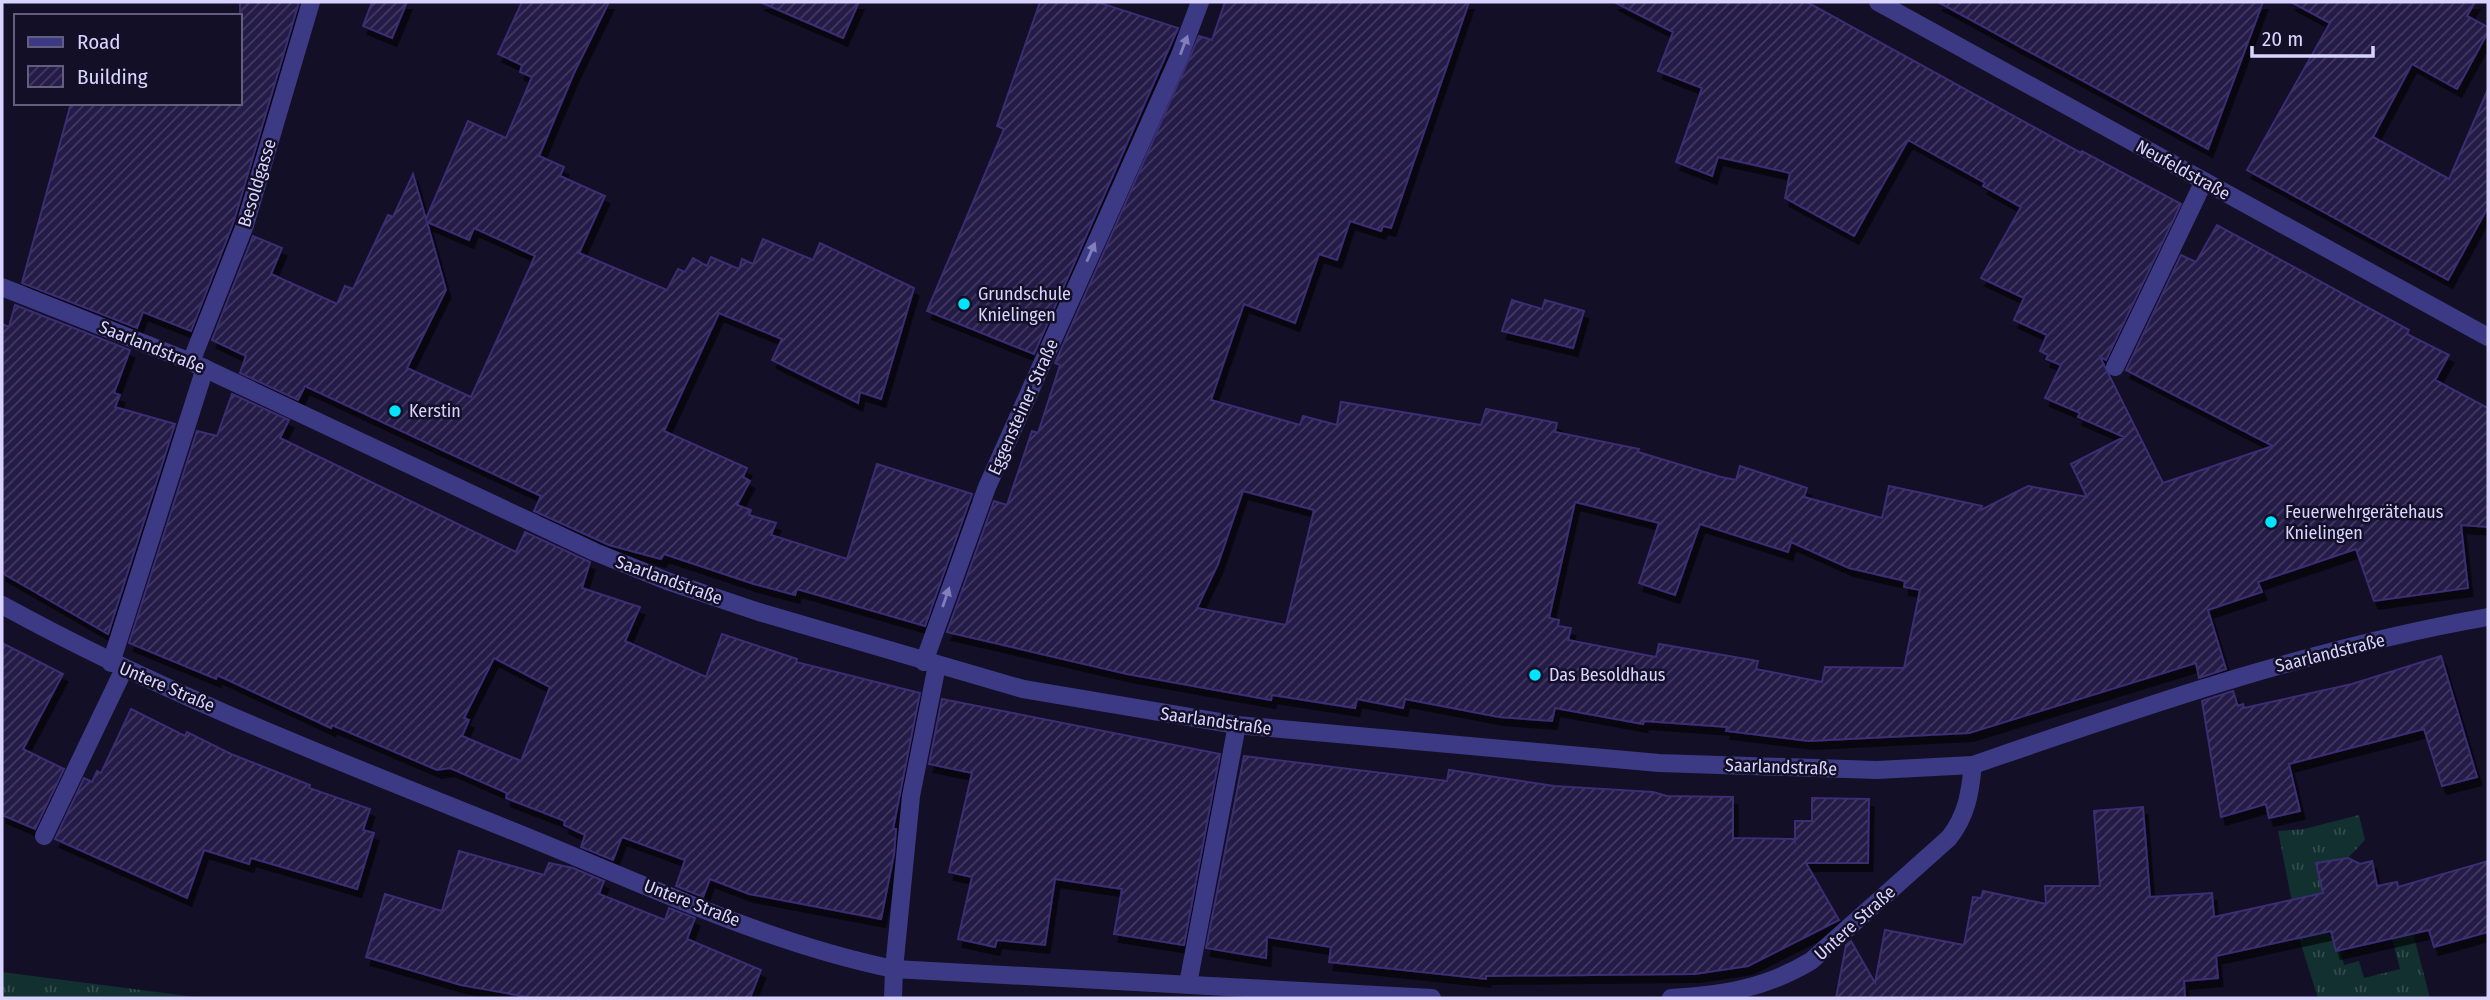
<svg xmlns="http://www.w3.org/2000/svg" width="2490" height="1000" viewBox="0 0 2490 1000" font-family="'Fira Sans Condensed',sans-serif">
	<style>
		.grass { fill: url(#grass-tufts) }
		.building { fill: url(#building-hatch); stroke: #3b2d73; stroke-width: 2; fill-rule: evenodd; filter: url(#shadow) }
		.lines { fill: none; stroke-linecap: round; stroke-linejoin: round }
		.lane { stroke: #3d3a85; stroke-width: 18 }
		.street { stroke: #3d3a85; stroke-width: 18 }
		.oneway { fill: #837fbc }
		.poi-dot { fill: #00e5ff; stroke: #130f26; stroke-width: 2.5 }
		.labels { text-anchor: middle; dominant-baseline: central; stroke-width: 5; stroke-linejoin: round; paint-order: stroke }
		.street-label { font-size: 18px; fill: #d9d4ff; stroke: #130f26 }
		.poi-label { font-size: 18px; fill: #d9d4ff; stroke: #130f26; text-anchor: start }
	</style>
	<defs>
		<pattern id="grass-tufts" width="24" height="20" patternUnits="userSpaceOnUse" patternTransform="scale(1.75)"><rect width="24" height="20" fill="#12302f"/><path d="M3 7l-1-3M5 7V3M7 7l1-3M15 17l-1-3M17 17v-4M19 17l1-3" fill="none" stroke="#344d4e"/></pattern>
		<pattern id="building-hatch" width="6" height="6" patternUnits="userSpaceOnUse" patternTransform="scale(1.75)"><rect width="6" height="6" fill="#241b47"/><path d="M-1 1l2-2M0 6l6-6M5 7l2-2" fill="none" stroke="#433b63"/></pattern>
		<filter id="shadow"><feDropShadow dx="4.5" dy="8" stdDeviation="0" flood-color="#0009"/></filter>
	</defs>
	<rect width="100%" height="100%" fill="#130f26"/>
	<g class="grass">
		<path d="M2359,815L2365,840L2348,858L2337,859L2330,870L2318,873L2327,914L2324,920L2327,933L2332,937L2336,951L2340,950L2344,965L2359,961L2364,978L2400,969L2391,934L2412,929L2430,998H2318L2299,938L2278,831L2304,829Z"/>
		<path d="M2,972L203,998H2Z"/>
	</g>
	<g class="building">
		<path d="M240,2H299L234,221L191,331L143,312L137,328L22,283L71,103H240Z"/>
		<path d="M372,2H407L392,38L363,26Z"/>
		<path d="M522,2H609L574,73L539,156L564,167L560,176L605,196L579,253L667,290L678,269L685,272L693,258L707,266L711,257L739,269L742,259L753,264L763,239L813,260L820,243L914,288L881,399L860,392L858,403L772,360L782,339L719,313L664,431L747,468L743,477L750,481L737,505L751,510L749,515L776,523L771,535L847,559L877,464L972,494L925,626L797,589L795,595L754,584L664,554L661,559L609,545L534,511L541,496L305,386L298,400L240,373L246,356L212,340L253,236L282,248L271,274L337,304L345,286L353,289L388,215L393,217L413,174L426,219L468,121L506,138L532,77L520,72L522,65L498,54ZM427,222L469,240L474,228L535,256L471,397L407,368L446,290Z"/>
		<path d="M760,2H859L843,38Z"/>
		<path d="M1040,2H1097L1178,28L1034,354L927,311L1004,129L997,126Z"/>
		<path d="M1225,2H1469L1391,228L1383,226L1381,231L1350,221L1337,260L1319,254L1295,323L1244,304L1211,400L1300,425L1303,416L1337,425L1341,402L1481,425L1486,409L1557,423L1555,432L1639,449L1638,452L1721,477L1736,480L1740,466L1807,488L1804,497L1882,518L1889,486L1982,506L1981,510L2028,486L2087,497L2071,464L2124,437L2078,417L2080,413L2045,398L2061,365L2046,359L2048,355L2040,351L2047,335L2014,320L2024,298L1981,278L2021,207L1983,186L1985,183L1908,140L1854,236L1785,198L1790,173L1718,157L1712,176L1676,162L1702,88L1658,71L1673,32L1614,2H1807L2081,153L2082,151L2181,204L2106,360L2100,357L2163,483L2273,446L2126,370L2181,255L2196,262L2217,225L2409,330L2407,334L2449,355L2435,380L2488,408V527L2461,525L2468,588L2374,601L2356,549L2258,582L2262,592L2208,610L2226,669L2199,678L2196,663L1969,733L1809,741L1726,731L1727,727L1644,721L1643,724L1555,708L1552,721L1499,717L1405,699L1403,708L1357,699L1355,708L1272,695L1271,700L1127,674L947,632L994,501L1007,505L1032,431L1038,433L1060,365L1055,363L1199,36L1212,40ZM1243,491L1314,510L1286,625L1197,608L1218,564ZM1575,502L1659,523L1639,583L1675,595L1700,524L1788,552L1791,542L1849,568L1905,581L1904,587L1920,590L1904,668L1825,667L1822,682L1756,669L1758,661L1659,644L1656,657L1568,640L1571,628L1558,626L1559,620L1549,618Z"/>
		<path d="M1938,2H2263L2208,149Z"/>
		<path d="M2291,2H2475L2467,16L2488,27V32L2457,89L2412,64L2373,137L2449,179L2488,89V207L2448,280L2247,170L2330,23Z"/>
		<path d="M1512,300L1542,309L1545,300L1584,311L1573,348L1502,331Z"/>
		<path d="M15,305L130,350L114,393L120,395L115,407L175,424L108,634L2,573V324L9,327Z"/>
		<path d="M232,394L289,420L280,438L516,552L525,532L590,562L582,588L640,607L625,641L706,677L722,634L797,659L796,662L920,693L893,829H896L894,854L881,919L749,894L710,879L703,897L676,886L685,860L622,837L613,860L581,847L585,835L564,825L565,821L506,798L507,793L450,768L437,770L332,725L331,728L217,675L216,679L129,643L197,431L217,436ZM494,658L550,687L521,761L462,736L469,720L464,718Z"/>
		<path d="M2,643L63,674L23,749L64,769L35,829L2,815Z"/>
		<path d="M2441,656L2477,777L2442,786L2424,729L2289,764L2300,811L2269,818L2266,804L2221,817L2202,701L2233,691L2238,706L2243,704L2244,708L2352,684Z"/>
		<path d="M942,699L1220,754L1184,945L1114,934L1122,889L1055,879L1045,945L997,940L995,947L958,939L972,877L949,872L972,773L929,764Z"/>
		<path d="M131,709L185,736L187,732L231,754L310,785L309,788L370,809L363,830L374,833L357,889L251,858L249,864L204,850L187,898L55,839L84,778L92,782L97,771L101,773Z"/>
		<path d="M1244,756L1447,781L1449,770L1554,786L1653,792L1667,796L1733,797V838L1793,839L1795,842V821H1812V798L1869,799L1868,863H1806L1839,920L1748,966L1695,974L1486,976V979L1329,962L1331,947L1267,937L1266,958L1206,948Z"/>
		<path d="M2143,807L2150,897L2212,893L2214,917L2323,893L2316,863L2348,858L2360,864L2372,861L2377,886L2397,882L2398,887L2488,861V932L2434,947L2429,930L2336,951L2331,931L2216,956L2218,978L2184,981L2185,998H1836L1846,945L1851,941L1875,983L1885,930L1964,945L1973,897L1981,898L1983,891L2046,904L2045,886H2100L2094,811Z"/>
		<path d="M459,851L544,875L549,863L573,868L604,881L599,894L665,920L669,908L695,918L687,939L761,970L750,998H533L461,985L366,957L385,894L442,911Z"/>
	</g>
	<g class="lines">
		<g class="lane">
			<path d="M191,362L245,225L311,2"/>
			<path d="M2115,367L2204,181"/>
			<path d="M111,663L205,368"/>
			<path d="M44,836L124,669"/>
			<path d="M894,969L911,796L937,665"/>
			<path d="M1188,984L1237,725"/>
		</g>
		<g class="street">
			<path d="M1878,2L2488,337"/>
			<path d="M2,287L191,362L595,552L667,581L759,612L1023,689L1237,725L1659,763L1877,770L1973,765C2142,707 2311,648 2488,617"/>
			<path d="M2,605C169,697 349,765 525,836C646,885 767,943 894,969L1432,998"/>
			<path d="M924,662L987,487L1180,55L1200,2"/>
			<path d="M893,998L894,969"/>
			<path d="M1671,998C1723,995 1766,988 1811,961L1949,838C1967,815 1970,793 1973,765"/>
		</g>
	</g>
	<defs><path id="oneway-solid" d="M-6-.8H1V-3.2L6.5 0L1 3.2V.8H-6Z" transform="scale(1.75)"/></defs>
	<g class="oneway">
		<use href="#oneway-solid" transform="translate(1184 45) rotate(-69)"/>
		<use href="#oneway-solid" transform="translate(1091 252) rotate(-66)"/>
		<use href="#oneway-solid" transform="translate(946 597) rotate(-71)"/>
	</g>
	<g class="poi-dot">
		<circle cx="964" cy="304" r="7"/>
		<circle cx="395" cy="411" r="7"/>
		<circle cx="2271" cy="522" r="7"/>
		<circle cx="1535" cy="675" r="7"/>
	</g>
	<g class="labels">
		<g class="street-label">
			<text transform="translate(2183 170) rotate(29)">Neufeldstraße</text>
			<text transform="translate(257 183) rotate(-73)">Besoldgasse</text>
			<text transform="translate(152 347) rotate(22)">Saarlandstraße</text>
			<text transform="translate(1023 407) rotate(-66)">Eggensteiner Straße</text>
			<text transform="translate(669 580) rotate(20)">Saarlandstraße</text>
			<text transform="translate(2330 653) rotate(-14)">Saarlandstraße</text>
			<text transform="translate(167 687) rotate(23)">Untere Straße</text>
			<text transform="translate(1216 721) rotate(8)">Saarlandstraße</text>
			<text transform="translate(1781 767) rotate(2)">Saarlandstraße</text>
			<text transform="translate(692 903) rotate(21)">Untere Straße</text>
			<text transform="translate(1855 923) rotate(-42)">Untere Straße</text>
		</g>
		<g class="poi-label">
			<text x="978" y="294">Grundschule<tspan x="978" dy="21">Knielingen</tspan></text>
			<text x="409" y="411">Kerstin</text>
			<text x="2285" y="512">Feuerwehrgerätehaus<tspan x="2285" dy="21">Knielingen</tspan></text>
			<text x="1549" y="675">Das Besoldhaus</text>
		</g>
	</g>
	<rect width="2490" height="1000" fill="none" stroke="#d9d4ff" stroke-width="7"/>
	<rect x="14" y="14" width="228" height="91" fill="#130f26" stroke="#625e7d" stroke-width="2"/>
	<rect x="28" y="37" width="35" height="10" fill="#3d3a85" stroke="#625e7d" stroke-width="2"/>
	<text x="77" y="49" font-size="21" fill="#d9d4ff">Road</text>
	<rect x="28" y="66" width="35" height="21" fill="url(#building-hatch)" stroke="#625e7d" stroke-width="2"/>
	<text x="77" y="84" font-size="21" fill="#d9d4ff">Building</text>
	<path d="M2252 46v10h121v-10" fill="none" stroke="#d9d4ff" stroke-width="3.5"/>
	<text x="2262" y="46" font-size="21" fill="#d9d4ff" stroke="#130f26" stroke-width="5" paint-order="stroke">20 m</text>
</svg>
